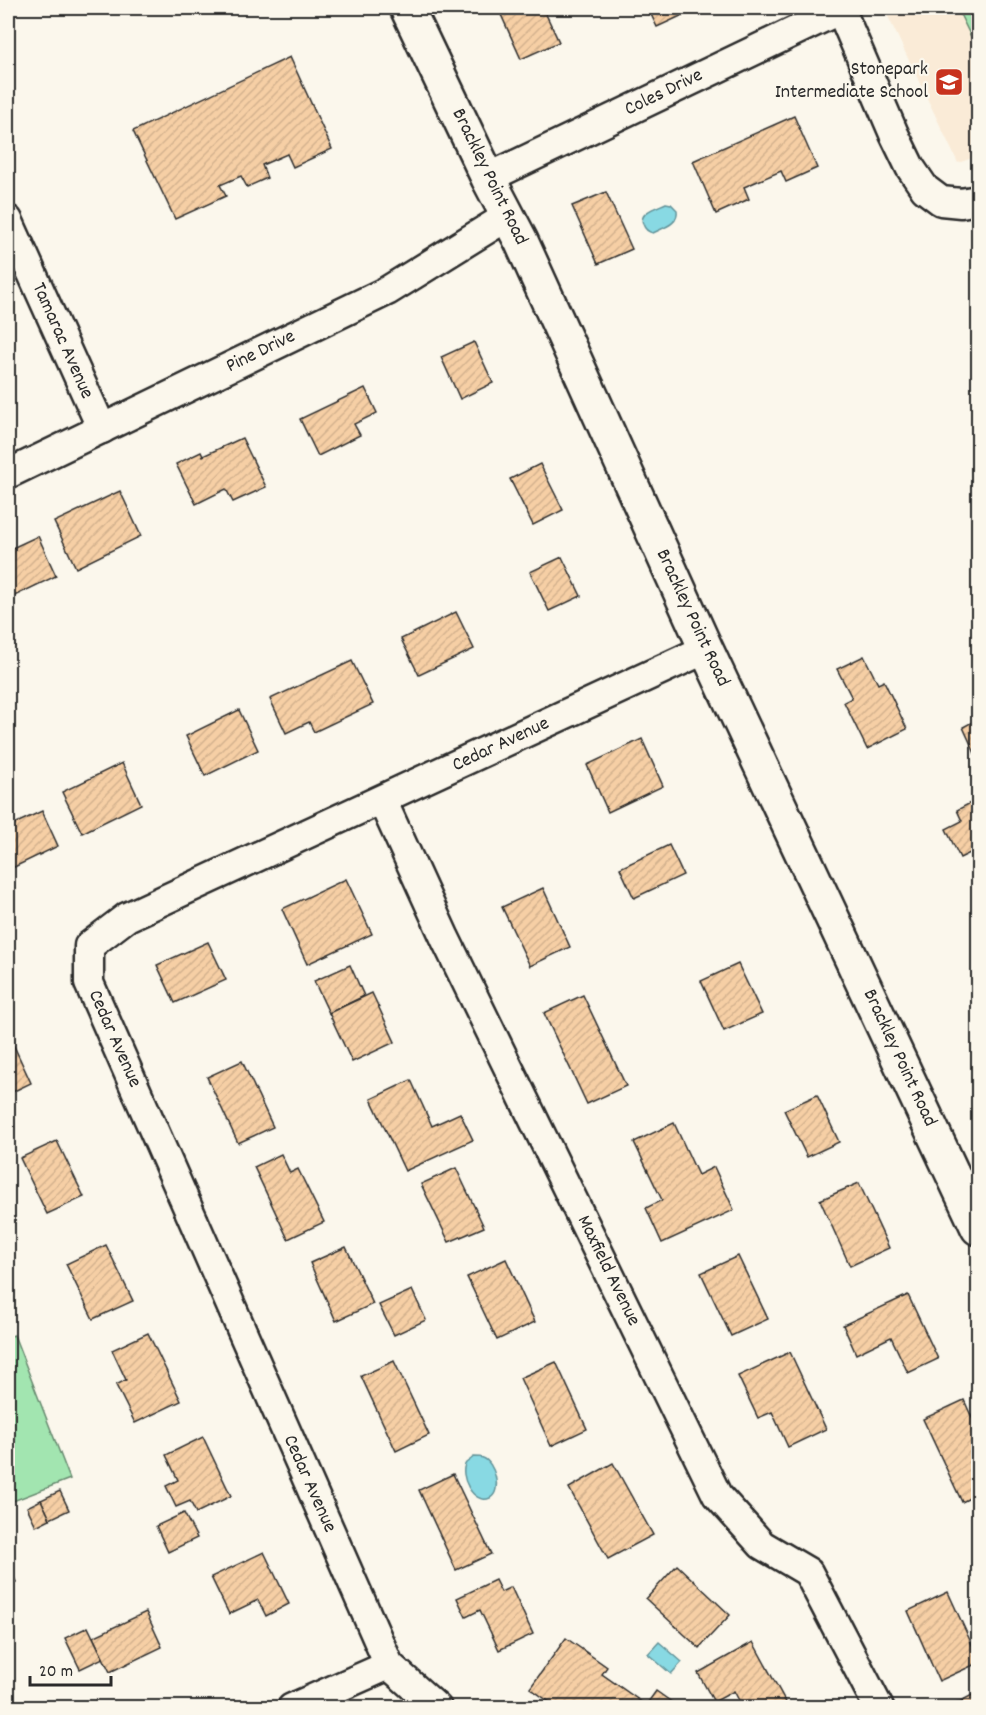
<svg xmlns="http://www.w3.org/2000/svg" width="986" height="1715" viewBox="0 0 986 1715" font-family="Dekko,sans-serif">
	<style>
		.built { fill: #faebd7 }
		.grass { fill: #a2e5b0; stroke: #66886e; stroke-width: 1.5 }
		.water { fill: #88d9e3; stroke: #639399; stroke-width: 1.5 }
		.building { fill: url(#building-hatch); stroke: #2b2b2b; stroke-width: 1.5 }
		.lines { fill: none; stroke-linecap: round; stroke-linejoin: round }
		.street-casing { stroke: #2b2b2b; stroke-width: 33 }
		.secondary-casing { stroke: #2b2b2b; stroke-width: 38 }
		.street { stroke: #fbf7ec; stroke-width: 28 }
		.secondary { stroke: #fbf7ec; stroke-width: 33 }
		.labels { text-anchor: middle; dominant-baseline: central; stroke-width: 4.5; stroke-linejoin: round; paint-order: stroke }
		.poi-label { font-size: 20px; fill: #2b2b2b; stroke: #fbf7ec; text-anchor: end }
		.street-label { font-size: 20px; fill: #2b2b2b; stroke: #fbf7ec }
	</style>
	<defs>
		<pattern id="building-hatch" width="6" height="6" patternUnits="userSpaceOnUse" patternTransform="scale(1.5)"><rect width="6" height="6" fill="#f6cfa5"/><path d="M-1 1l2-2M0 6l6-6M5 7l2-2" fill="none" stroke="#d3b28e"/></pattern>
	</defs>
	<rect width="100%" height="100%" fill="#fbf7ec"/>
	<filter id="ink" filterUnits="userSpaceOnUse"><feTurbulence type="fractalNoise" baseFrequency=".0167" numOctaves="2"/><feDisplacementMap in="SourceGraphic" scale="12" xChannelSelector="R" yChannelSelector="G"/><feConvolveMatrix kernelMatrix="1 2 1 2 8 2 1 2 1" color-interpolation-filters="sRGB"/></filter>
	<g filter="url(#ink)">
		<path class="built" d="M884,8H978V156L958,163Z"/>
		<g class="grass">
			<path d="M957,8H978V49H977Z"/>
			<path d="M14,1335L70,1479L8,1503V1337Z"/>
		</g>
		<g class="water">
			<path d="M666,203L671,204L677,210C679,224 665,227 653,233C648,232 645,230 643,224C638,212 658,207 666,203Z"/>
			<path d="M473,1457C475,1457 481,1457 483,1458C494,1462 503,1491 490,1498C473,1506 458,1474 466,1463C466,1463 473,1458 473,1457Z"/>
			<path d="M659,1642L682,1662L671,1674L648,1654Z"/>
		</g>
		<g class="building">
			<path d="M498,8H543L559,42L521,59Z"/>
			<path d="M648,8H696V9L657,27Z"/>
			<path d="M290,57L332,149L293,167L287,154L262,165L267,178L247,187L241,176L220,185L226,196L175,219L133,131Z"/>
			<path d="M794,116L817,168L786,182L781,171L744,187L749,199L716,214L693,161Z"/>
			<path d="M606,192L632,249L598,264L572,206Z"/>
			<path d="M474,342L493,383L460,399L441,357Z"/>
			<path d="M365,388L377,413L354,424L360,435L318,456L300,419Z"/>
			<path d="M242,438L266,487L233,502L226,489L196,504L176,464L201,452L203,456Z"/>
			<path d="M540,464L563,510L533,525L510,479Z"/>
			<path d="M120,491L141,536L76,568L54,522Z"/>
			<path d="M38,536L56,576L8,599V550Z"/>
			<path d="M562,557L581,596L549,611L530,572Z"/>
			<path d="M456,612L474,649L419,675L401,639Z"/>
			<path d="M864,656L878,684L884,681L907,729L867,749L844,702L852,698L837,669Z"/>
			<path d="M352,661L373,704L314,732L309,722L286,733L270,699Z"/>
			<path d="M239,710L258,750L205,776L186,736Z"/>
			<path d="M978,719V760L963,727Z"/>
			<path d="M642,739L663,786L608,812L587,765Z"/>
			<path d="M122,763L141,804L82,833L62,792Z"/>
			<path d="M978,799V849L960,858L946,829L962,821L957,810Z"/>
			<path d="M42,811L58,846L8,870V827Z"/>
			<path d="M669,845L683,875L634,898L620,868Z"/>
			<path d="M346,879L372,934L307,964L282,909Z"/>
			<path d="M543,888L570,947L530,966L502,907Z"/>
			<path d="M208,942L226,980L175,1003L157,965Z"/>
			<path d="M738,964L762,1014L724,1031L701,981Z"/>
			<path d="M350,965L364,996L329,1013L314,981Z"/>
			<path d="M372,993L395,1042L352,1062L329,1013Z"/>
			<path d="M583,995L626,1086L587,1104L544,1013Z"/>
			<path d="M8,1033L31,1083L8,1094Z"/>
			<path d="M242,1061L273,1127L238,1143L207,1077Z"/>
			<path d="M411,1080L432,1126L460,1113L473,1140L405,1171L371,1099Z"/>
			<path d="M817,1095L839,1142L807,1157L784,1110Z"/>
			<path d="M674,1123L698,1175L714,1167L734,1210L662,1243L646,1208L662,1200L634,1142Z"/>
			<path d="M57,1141L84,1197L47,1214L20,1158Z"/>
			<path d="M281,1154L290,1173L298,1169L324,1222L288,1239L254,1167Z"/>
			<path d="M456,1168L484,1227L449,1242L421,1184Z"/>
			<path d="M859,1183L889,1248L850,1266L820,1200Z"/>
			<path d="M106,1245L133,1301L93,1319L66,1264Z"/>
			<path d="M346,1247L373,1304L336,1321L310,1263Z"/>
			<path d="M738,1256L768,1319L731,1336L701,1273Z"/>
			<path d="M506,1259L535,1322L497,1340L467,1277Z"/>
			<path d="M412,1290L426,1320L394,1335L379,1305Z"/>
			<path d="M908,1295L938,1359L908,1373L891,1337L856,1354L843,1325Z"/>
			<path d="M148,1333L181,1401L135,1423L116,1385L126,1380L112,1350Z"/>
			<path d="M790,1352L826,1429L788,1447L772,1412L758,1418L738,1376Z"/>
			<path d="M394,1361L429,1435L396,1451L361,1376Z"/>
			<path d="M556,1362L587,1429L551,1446L520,1378Z"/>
			<path d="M964,1400L978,1431V1494L962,1502L923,1419Z"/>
			<path d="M203,1437L231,1496L196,1513L190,1501L176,1507L166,1486L178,1480L166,1455Z"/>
			<path d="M613,1463L653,1535L608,1559L569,1488Z"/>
			<path d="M453,1474L491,1554L456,1570L419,1490Z"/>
			<path d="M60,1491L69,1510L50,1519L41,1500Z"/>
			<path d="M41,1500L50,1519L36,1526L27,1507Z"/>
			<path d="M184,1513L197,1538L168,1552L156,1526Z"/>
			<path d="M264,1552L289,1604L266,1616L258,1600L229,1614L211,1577Z"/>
			<path d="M8,1564L16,1582L8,1587Z"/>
			<path d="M677,1565L730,1615L699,1648L646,1599Z"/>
			<path d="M495,1580L501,1592L511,1587L533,1634L499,1650L480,1610L466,1617L457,1598Z"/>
			<path d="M948,1592L978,1658V1663L939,1681L908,1611Z"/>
			<path d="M146,1612L162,1647L110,1672L93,1637Z"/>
			<path d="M88,1627L103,1658L80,1669L65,1638Z"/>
			<path d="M566,1638L607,1667L602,1674L646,1705L656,1691L680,1708H558L530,1688Z"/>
			<path d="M753,1642L789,1708H743L734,1691L714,1702L698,1673Z"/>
			<path d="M978,1692V1708H957L955,1704Z"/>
		</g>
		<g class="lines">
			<g class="street-casing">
				<g id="street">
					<path d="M840,8L894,134L910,167L925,189L941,201L961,203L978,200"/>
					<path d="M488,178L841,9"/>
					<path d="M8,220L102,429"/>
					<path d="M8,474L387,291L508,216"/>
					<path d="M382,800L445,938L717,1495L762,1545L808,1572L879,1708"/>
					<path d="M292,1708L389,1665"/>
					<path d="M437,1708L389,1665L89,983V946L127,917L706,649"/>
				</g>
			</g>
			<g class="secondary-casing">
				<path id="secondary" d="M407,8L488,178L521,241L706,649L978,1228"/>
			</g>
			<use href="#street" class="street"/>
			<use href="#secondary" class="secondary"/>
		</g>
	</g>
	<defs>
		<g id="school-square" transform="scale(1.5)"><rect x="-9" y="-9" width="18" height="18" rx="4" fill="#c8321e" stroke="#fbf7ec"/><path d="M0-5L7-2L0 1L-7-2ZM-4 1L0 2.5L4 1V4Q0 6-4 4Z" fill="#fff"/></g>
	</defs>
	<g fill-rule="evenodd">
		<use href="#school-square" x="949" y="82"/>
	</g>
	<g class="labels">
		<g class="poi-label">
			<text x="928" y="70">Stonepark<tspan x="928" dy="23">Intermediate School</tspan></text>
		</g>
		<g class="street-label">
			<text transform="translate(664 93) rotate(-26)">Coles Drive</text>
			<text transform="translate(489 177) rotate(64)">Brackley Point Road</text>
			<text transform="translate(62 341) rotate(66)">Tamarac Avenue</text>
			<text transform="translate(261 352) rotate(-26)">Pine Drive</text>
			<text transform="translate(692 618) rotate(65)">Brackley Point Road</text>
			<text transform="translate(501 745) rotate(-25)">Cedar Avenue</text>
			<text transform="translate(114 1039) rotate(66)">Cedar Avenue</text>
			<text transform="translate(899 1058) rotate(65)">Brackley Point Road</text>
			<text transform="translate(608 1271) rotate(64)">Maxfield Avenue</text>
			<text transform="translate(309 1484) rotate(66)">Cedar Avenue</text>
		</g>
	</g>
	<rect width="986" height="1715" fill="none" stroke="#fbf7ec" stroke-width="30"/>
	<rect x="15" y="15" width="956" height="1685" fill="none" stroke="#2b2b2b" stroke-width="2" filter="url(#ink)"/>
	<path d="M30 1676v9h81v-9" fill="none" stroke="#2b2b2b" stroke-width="3"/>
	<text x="39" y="1676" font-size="18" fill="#2b2b2b" stroke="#fbf7ec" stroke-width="4.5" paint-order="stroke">20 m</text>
</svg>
